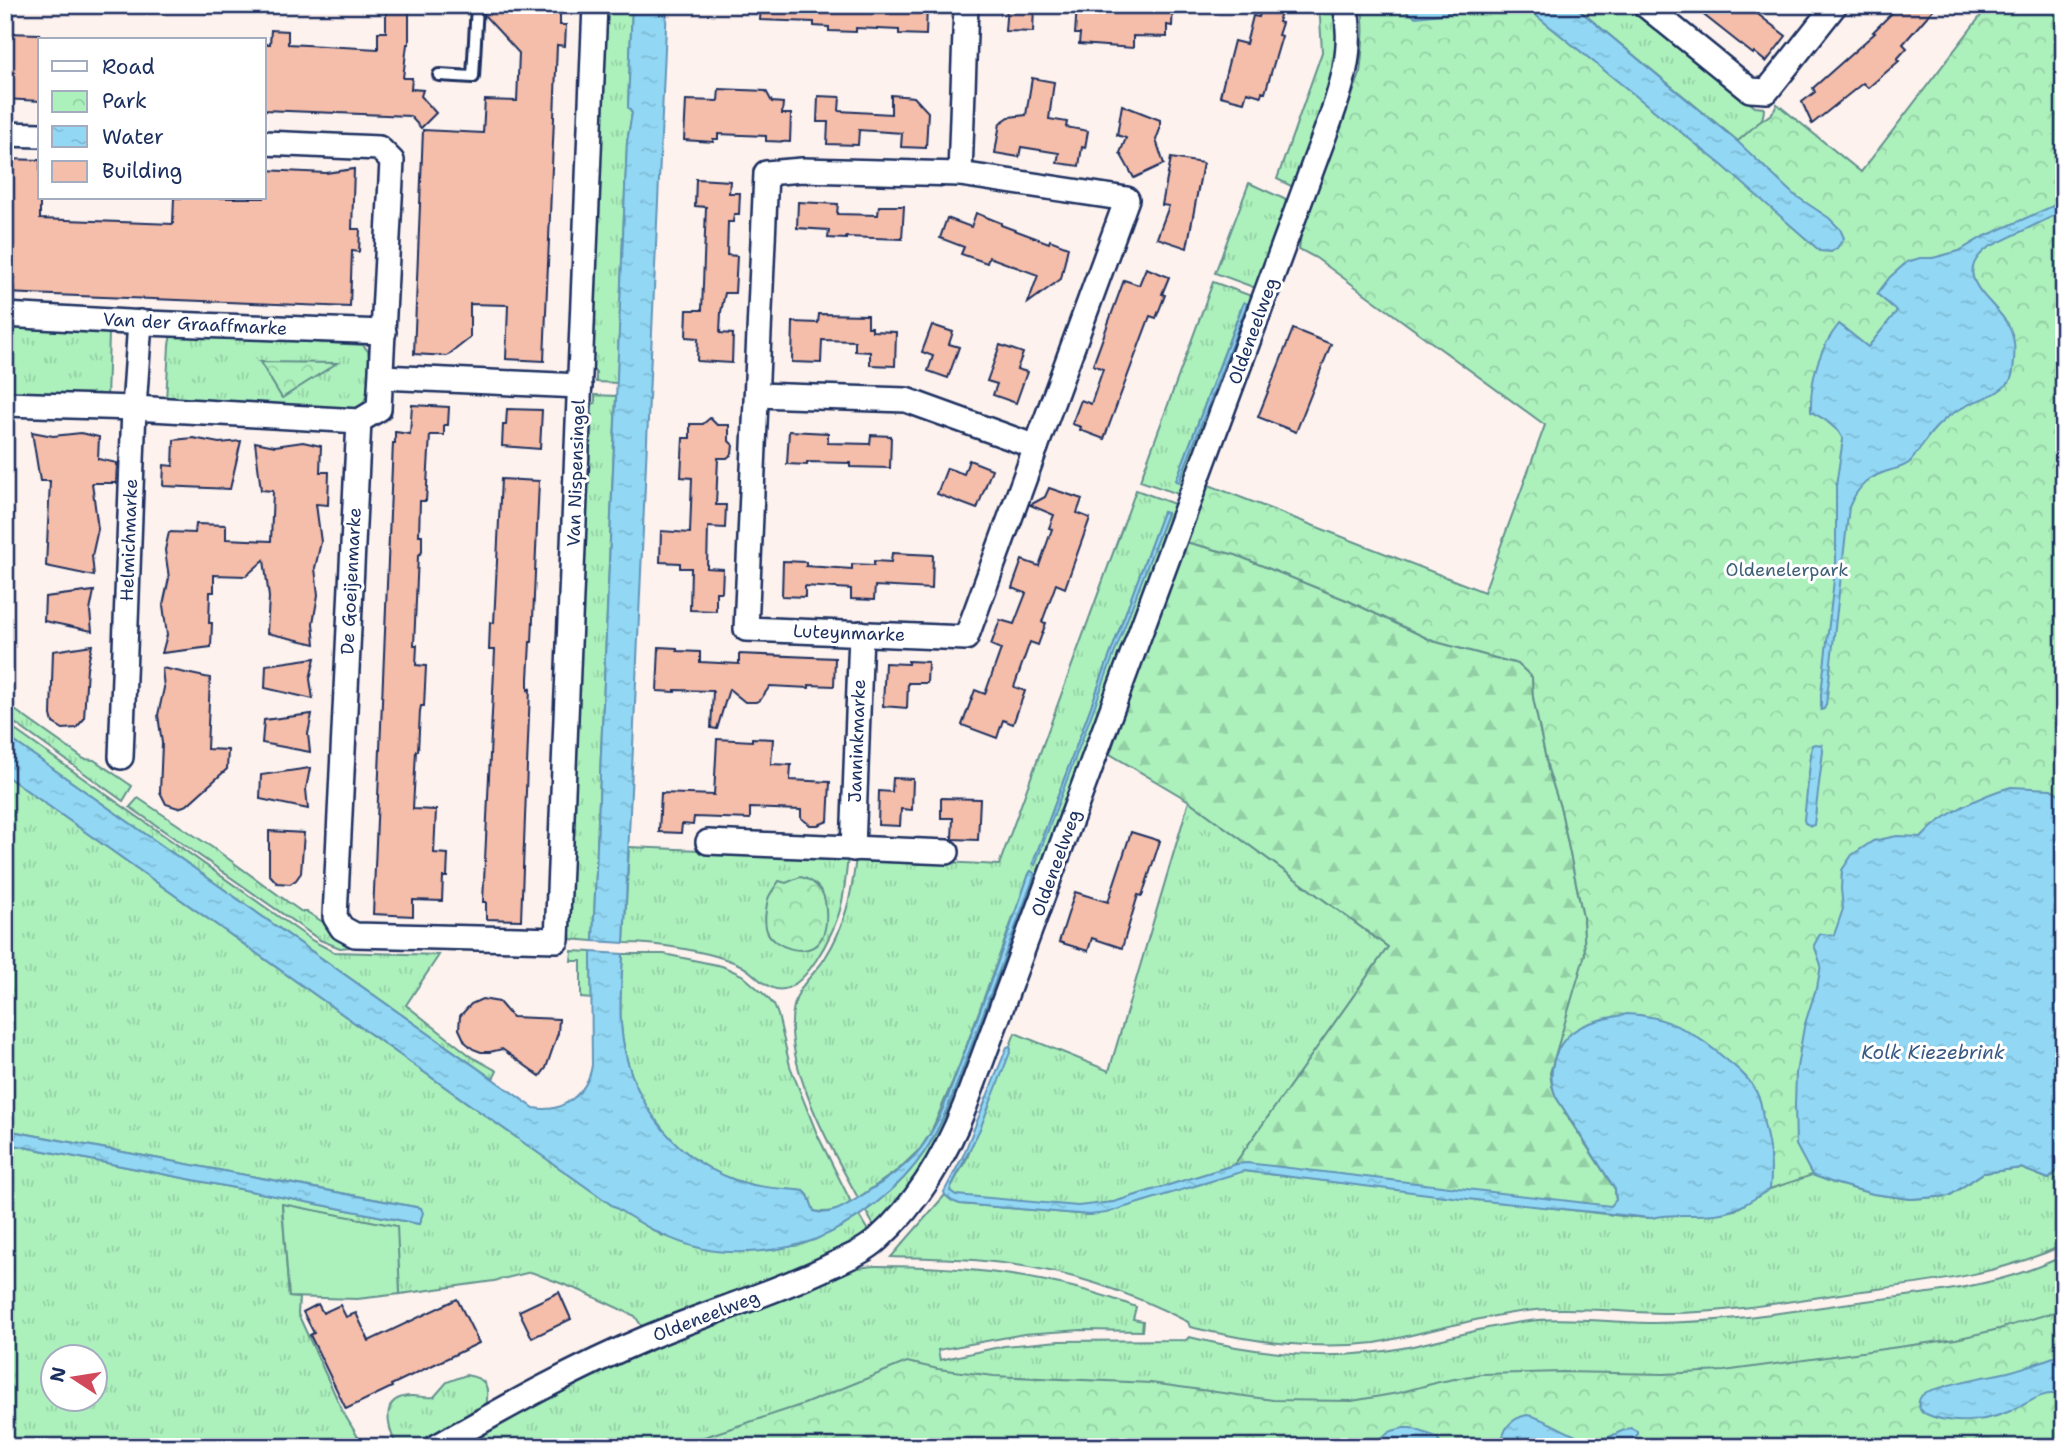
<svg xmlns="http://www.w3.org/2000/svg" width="2069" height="1452" viewBox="0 0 2069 1452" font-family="'Shantell Sans',sans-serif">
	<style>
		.grass { fill: url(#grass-tufts); stroke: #64908d; stroke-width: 2; fill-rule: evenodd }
		.forest { fill: url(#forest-firs); stroke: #64908d; stroke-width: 2 }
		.park { fill: url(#park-crowns); stroke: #64908d; stroke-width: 2 }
		.pitch { fill: #acf1bc; stroke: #64908d; stroke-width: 2 }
		.water { fill: url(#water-ripples); stroke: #6294b8; stroke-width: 2 }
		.building { fill: #f5beaa; stroke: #1b2f5e; stroke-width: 2 }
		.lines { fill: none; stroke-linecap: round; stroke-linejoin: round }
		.service-casing { stroke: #1b2f5e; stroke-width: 16 }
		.minor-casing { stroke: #1b2f5e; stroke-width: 28 }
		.service { stroke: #fff; stroke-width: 10 }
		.minor { stroke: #fff; stroke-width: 23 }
		.labels { text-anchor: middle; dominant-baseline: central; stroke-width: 6; stroke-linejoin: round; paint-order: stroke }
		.street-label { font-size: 18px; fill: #1b2f5e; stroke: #fff }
		.park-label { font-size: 18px; fill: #3f6076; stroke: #fff }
		.water-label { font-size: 19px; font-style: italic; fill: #395984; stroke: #fff }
	</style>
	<defs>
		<pattern id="grass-tufts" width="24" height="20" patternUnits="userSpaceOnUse" patternTransform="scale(1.75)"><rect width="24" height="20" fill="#acf1bc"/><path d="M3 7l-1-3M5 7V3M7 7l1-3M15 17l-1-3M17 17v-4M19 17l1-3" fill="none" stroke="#93cfa4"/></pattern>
		<pattern id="forest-firs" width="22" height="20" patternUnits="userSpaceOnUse" patternTransform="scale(1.75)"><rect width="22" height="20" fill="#acf1bc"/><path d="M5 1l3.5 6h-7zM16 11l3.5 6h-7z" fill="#93cfa4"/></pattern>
		<pattern id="park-crowns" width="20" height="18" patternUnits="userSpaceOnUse" patternTransform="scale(1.75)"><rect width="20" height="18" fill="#acf1bc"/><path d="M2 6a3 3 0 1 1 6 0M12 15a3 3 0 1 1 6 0" fill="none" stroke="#93cfa4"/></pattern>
		<pattern id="water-ripples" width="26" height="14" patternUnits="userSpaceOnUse" patternTransform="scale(1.75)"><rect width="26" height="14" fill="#92d8f4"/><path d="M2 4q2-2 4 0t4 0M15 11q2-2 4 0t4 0" fill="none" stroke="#7dbad4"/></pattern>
	</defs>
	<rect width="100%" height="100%" fill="#fdf2ee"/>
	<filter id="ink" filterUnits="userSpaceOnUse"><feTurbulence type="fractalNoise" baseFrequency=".0143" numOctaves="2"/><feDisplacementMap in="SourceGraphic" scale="14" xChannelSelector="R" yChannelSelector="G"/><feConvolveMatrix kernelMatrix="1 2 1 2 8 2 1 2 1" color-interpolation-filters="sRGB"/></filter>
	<g filter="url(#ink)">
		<g class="grass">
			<path d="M604,5H632L628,107L632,113L627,142L617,383L596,382V372L589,367Z"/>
			<path d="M1316,5H1336L1341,59L1300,185L1293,187L1277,179L1322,52L1320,18Z"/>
			<path d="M1573,5H1624L1755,107L1764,108C1764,124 1752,134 1741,145Z"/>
			<path d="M1249,183L1293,203L1261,290L1215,273Z"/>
			<path d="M1213,282L1257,298L1184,496L1140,481ZM1243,303L1247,304L1179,482L1176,481Z"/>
			<path d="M5,327L109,333L107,400L5,397Z"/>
			<path d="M171,334L363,345L368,351L369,357C368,374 371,398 358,410L166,401L169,345Z"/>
			<path d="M595,395L616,396L593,941L569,939L564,931L587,407L595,403Z"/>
			<path d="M1136,490L1180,506L935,1156L878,1227L873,1224L865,1210C887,1196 908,1176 923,1154C946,1121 959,1079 973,1041C994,986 1015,930 1035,874L1031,871L1029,874L958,1069L931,1132L920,1149L899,1169L858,1198C832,1149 771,1047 799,992C805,980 818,970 825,958C845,927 852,893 856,857L999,865ZM1163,512L1167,514L1033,863Z"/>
			<path d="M5,703L84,759L94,760L132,786L123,801L5,716Z"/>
			<path d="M5,723L313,941L334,952L439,955L406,1005L472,1057L497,1071L493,1079L5,735Z"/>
			<path d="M5,775L613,1206L663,1236L751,1251L800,1245L816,1239L858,1214L867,1229L868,1235L849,1248L646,1333L635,1316L581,1291L531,1272L494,1281L400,1294L396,1226L282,1205L289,1297L299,1298L298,1314L343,1412L364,1447H5ZM12,1131L421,1208V1222L419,1224L9,1144L7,1141L8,1133ZM52,1358H94V1400H52Z"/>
			<path d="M138,798L219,852L292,905L302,912H307L361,946L340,948L320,940L130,807Z"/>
			<path d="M1189,801L1388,947L1234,1165L1114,1202L1078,1207L963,1197L956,1195L950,1191L951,1187L967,1158L1015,1033L1109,1071Z"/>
			<path d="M629,847L848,856C846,874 845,892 840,910C834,932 804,995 776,989C762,986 753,971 740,965C711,951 657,943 624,943Z"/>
			<path d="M572,951L591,952L592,999L581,998V961H571Z"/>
			<path d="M623,954H664L722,966L742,975L766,996L774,1005L778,1015L790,1066L817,1134L851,1202C842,1210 826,1214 814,1211L808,1195L804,1191C781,1189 757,1188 735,1180C668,1156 626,1092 621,1024C619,1001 622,977 623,954Z"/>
			<path d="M1770,1148L1949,1196L1983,1173L2021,1168L2049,1179L2064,1164V1245C1993,1277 1923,1283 1847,1293C1791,1301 1735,1311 1679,1313C1631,1314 1584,1306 1536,1310C1481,1315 1428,1333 1375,1343C1311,1350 1252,1342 1190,1327L1188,1322C1123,1288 1056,1267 983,1261C952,1258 922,1258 891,1257L945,1195L952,1201L960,1204L1090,1215L1244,1171L1622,1216L1651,1218L1666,1214H1687Z"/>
			<path d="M2064,1256V1447L1538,1374L1264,1447H439L511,1403L838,1272C850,1270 864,1266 876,1266C964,1266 1053,1275 1136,1307L1133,1319L1143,1321L1142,1331L1082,1330L1024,1334L938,1350L940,1360L1004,1346L1059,1341L1186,1340L1189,1337C1262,1355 1334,1362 1408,1347C1451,1338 1494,1324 1538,1320C1577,1317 1615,1323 1654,1323C1717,1323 1780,1313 1843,1304C1900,1296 1959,1292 2014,1275C2031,1270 2048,1263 2064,1256Z"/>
			<path d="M466,1375C491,1379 488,1389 486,1410L423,1447H397C388,1428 378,1396 412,1396C419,1396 426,1398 434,1397L447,1382Z"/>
		</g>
		<path class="forest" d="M1182,541L1236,555L1349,601L1433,641L1518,664L1532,677L1533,697L1548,769L1561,810L1583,917L1585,954L1565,1113L1615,1189L1616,1200L1614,1205L1608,1207L1237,1164L1234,1165L1388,947L1189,801L1110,754Z"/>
		<g class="park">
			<path d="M1361,5H1573L1738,141C1744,136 1750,130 1756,125C1764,117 1773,117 1777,104L1861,172L1989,5H2064V1164L2049,1179L2021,1168L1983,1173L1949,1196L1911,1199L1873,1194L1834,1183L1812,1175L1770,1189L1735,1210L1715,1213L1666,1214L1651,1218L1622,1216L1616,1200L1615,1189L1556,1097L1552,1086L1550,1073L1585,954L1583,917L1561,810L1548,769L1533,697L1532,677L1518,664L1433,641L1349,601L1236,555L1182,541L1204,483L1484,592L1545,425L1316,258L1299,249L1301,234L1360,74C1362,52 1366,27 1361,5Z"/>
			<path d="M260,362L337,363L282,398Z"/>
			<path d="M800,877C812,879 823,889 825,901C827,914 828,932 818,943C806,957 774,948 767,931C764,923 766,908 768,899C770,893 776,886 779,881L786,883Z"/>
			<path d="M2064,1309V1447H674L804,1404L907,1362L938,1369L994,1376L1151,1383L1273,1400L1352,1401L1398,1393L1439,1382L1481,1374L1563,1372L1664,1374L1724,1371L1956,1339L1999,1329Z"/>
		</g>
		<path class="pitch" d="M282,1204L397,1226L400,1294L357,1299L289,1297Z"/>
		<g class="water">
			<path d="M632,5H667L624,943L593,941L627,142L632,113L628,107Z"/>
			<path d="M1403,5H1573L1738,142L1793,194L1829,218L1840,229L1844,238L1837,248L1831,252L1820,251L1723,166L1529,10L1515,5L1416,17L1407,12Z"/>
			<path d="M2064,201V211L1989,247C1948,277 1994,299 2008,325C2015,337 2015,348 2014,361C2013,368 2014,376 2009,382C1998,396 1977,399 1962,408C1946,416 1933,429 1923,444C1919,449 1915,456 1911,461C1905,467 1898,468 1891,470C1869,476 1858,486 1849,507L1826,705L1824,709L1821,710V694L1836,562V486L1843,439L1838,431L1824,419L1811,412C1810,380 1819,349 1839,324L1868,347L1897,311L1877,294L1890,277L1907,262L1920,258H1933L1959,251L1981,238Z"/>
			<path d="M1244,302L1247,304L1179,482L1176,481Z"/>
			<path d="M1163,512L1167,513L1035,865L1033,863Z"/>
			<path d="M5,735L534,1108C562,1114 588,1093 592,1065L591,952L623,954C622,977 619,1001 621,1024C626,1092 668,1156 735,1180C757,1188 780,1188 804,1191L808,1195L814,1211C829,1217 845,1206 858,1198C880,1183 904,1170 921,1148C942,1121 954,1078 967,1046C988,989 1009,932 1029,874L1031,871L1035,874C1014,931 993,988 972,1044C958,1080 946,1119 925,1151C901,1188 855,1224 814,1240C784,1251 735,1256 704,1249C670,1242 641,1224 613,1206L5,775Z"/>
			<path d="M1815,744L1822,745L1823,751L1814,825L1811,826L1805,823L1804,820L1812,745Z"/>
			<path d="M2011,787L2051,789L2064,797V1164L2049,1179L2021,1168L1983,1173L1949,1196L1911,1199L1873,1194L1834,1183L1812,1175L1796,1145L1795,1105L1796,1073L1804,1027L1818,982L1821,965L1814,945L1820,934L1834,935L1843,909L1841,889L1842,870L1852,855L1873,841L1897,836L1922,837C1942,814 1982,795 2011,787Z"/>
			<path d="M1627,1014C1668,1015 1698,1035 1728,1061C1741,1071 1753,1082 1759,1098C1762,1105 1762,1113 1763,1119C1769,1146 1773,1161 1770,1189C1759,1196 1747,1204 1735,1209C1709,1220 1678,1211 1651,1218L1484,1201L1244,1171L1106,1213L1090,1215L960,1204L952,1201L945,1195L944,1192L963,1156L1007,1047L1010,1046L1011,1050L980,1129L951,1187L950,1191L956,1195L1078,1206L1114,1202L1237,1164L1247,1163L1611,1206L1616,1200L1615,1189L1556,1097C1551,1084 1550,1074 1554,1060C1564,1025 1595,1020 1627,1014Z"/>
			<path d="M11,1131L421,1208L423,1213L419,1224L9,1144L7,1141L8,1133Z"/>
			<path d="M2064,1353V1396C2044,1390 2036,1399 2019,1407C1992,1421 1954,1427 1926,1414C1917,1409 1916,1399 1925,1393C1929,1390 1936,1389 1940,1388C1962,1380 1985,1377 2008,1372C2027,1367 2046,1360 2064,1353Z"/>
			<path d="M1527,1415C1549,1418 1578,1444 1600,1440C1611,1438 1620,1430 1631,1428L1637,1431V1435L1633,1440L1615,1447H1501C1503,1429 1509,1419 1527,1415Z"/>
			<path d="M1403,1428H1411L1437,1437L1443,1447H1365L1392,1431Z"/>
		</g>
		<g class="building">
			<path d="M386,5H409V44H407L403,78H412L411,89L423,90L421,96L436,113L421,128L410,116L264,110V44H270L271,30L288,31V44L378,49V32H386Z"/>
			<path d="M485,5H560V25H566L565,46L557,45L544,361L506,359L508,305L470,304V338L447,356L414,354L423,130L483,133L485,100L517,101L519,53L484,15Z"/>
			<path d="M761,5H927L926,35L899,34V30L856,28V32L829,31V27L814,26V22L760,20Z"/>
			<path d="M1007,5H1034L1033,32L1005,31Z"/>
			<path d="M1077,5H1173L1172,26L1167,25V37L1133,36V48L1079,44L1080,34H1075Z"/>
			<path d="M1691,5H1746L1786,36L1766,62L1754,52L1753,54Z"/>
			<path d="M1900,5H1937L1903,44L1907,48L1897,59L1899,61L1868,88L1863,83L1812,124L1802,102L1815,92L1813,88L1875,33L1873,32Z"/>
			<path d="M1262,7L1281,12L1278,22L1282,23L1278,35L1282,36L1265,93L1262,92L1261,96L1247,92L1244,102L1220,96L1234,41L1246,44L1253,16L1259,17Z"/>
			<path d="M5,33L40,34V101L5,99Z"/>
			<path d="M1032,78L1054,82L1049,119L1067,122L1066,127L1088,131L1085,148L1082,147L1079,166L1057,163L1059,153L1021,147L1019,157L995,153L1000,123L1009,117L1026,115Z"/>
			<path d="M719,89L766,91L772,102L783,103L782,114H791L790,142L766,141V136L718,134V139H713V142L684,140L686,100L718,101Z"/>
			<path d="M891,95L914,97L928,112L926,148L901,147L902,133L859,130L858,145L827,144L828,122H817L818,96L840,97L839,111L891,114Z"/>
			<path d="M1122,105L1160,120V129L1156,140L1164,164L1134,178L1120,153L1126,138L1117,135Z"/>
			<path d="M1171,158L1203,163L1187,248L1157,238L1169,206L1162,205Z"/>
			<path d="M5,159L40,160V219L173,224L174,198H264V170L326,173L354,169L352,229H360L359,252L352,251L350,307L5,293Z"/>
			<path d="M696,179L730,181L729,193H740L739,214H734L733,222H728L727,255L737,256L735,293H725L721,312L720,333L733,334L732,363L697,361L698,338L686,337L687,310H702L706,207L695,206Z"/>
			<path d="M798,202L838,204L837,214L878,215L879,206H904L902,239L846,237V239L828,238L829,230L797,228Z"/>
			<path d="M976,213L1001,223V225L1049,243L1050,240L1068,247L1061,279L1028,303L1038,275L989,257L987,263L961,254L964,247L940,238L947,218L971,227Z"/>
			<path d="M1146,268L1169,277L1162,294L1165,295L1156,318L1150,316L1104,439L1080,430L1081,427L1072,424L1081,400L1091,404L1103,369L1093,365L1124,280L1139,285Z"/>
			<path d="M819,314L868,315V327H872V331L896,332L895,366L870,365V352L855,351V341L822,340L821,363L792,362L793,322L818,323Z"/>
			<path d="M932,325L953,332L949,344L959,347L948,378L928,371L933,356L922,352Z"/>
			<path d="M1293,329L1331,344L1296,432L1258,417Z"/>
			<path d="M1000,345L1023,353L1017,369L1027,372L1016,403L993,395L997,384L987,381Z"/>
			<path d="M412,405L449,407L448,425H444V435H430L426,501H420L419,535H422V552L418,556L414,645H417L416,665L426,666L424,706H421L420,711L418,751H416L413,809L436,810L434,853L448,854L447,877H443L442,901L413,900V916L373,914L393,443H395V432L410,434Z"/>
			<path d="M507,409L542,410L540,449L502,446L503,425H506Z"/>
			<path d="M710,418L717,425H729V441L733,445L732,454L727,458H718L716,505H726L725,528L708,527L707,568L723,569L722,592H716V611L690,610L691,568H680V563L660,562L661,531L690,533L692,478L681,477L683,438H690V424H703Z"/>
			<path d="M789,431L828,433V443L870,444L871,435L891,436L890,468L850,467V463L807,462V465L787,464Z"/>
			<path d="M32,432L53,436L81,433L99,437L98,459L117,463L116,483H92L98,529L92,556L94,576L46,566L50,481H40Z"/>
			<path d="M193,438L219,443L241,441L230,489L163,486L164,465L173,466L174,440Z"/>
			<path d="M255,442L275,446L303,442L321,446L320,472H329L328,505L316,504L321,542L315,568L318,595L313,623L315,644L267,633L269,597L264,560L246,576L214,575V592H210L209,623H212L211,647L162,653L167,635L163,605L169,578L165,550L169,532L195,533L196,524L226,525V539L271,541L273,491L261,490Z"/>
			<path d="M969,460L992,469L977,509L937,494L947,468L964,474Z"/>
			<path d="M501,479L539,481L532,642H530L528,679V690L530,689L521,920L486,919V902H483L495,650H489L490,622L494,623Z"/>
			<path d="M1049,488L1082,499L1077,513L1090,518L1065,588L1056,584L1042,622L1046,623L1038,645L1030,642L1014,687L1025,691L1013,724L1003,720L997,738L962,725L975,690L985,694L1001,649L991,645L1000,620L1014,624L1026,593L1012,588L1022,560L1039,566L1052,529L1049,528L1054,515L1030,505L1045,497Z"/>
			<path d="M892,553L933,555L932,589L875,586L874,600L851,599V589L805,586V597L782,596L783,561L806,562V566L852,569V564L874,565V561L891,562Z"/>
			<path d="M94,591L90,611L92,631L44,621L45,597Z"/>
			<path d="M92,645L87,668L84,719L76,728L63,729L53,723L51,715L53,651Z"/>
			<path d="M659,647L677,648V651L700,652V662L739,664V654L835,658L834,686L809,685V688L770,686L761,699L756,702H745L729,689L717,729L711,728L713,691L675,690V692L657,691Z"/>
			<path d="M315,658L310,679L313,699L265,688L266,665Z"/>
			<path d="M908,661L928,662L927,683H908L907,708L883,706L885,663L908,664Z"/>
			<path d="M162,668L210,678L207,749L228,750L227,769L187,805L178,808L166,804L160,792L162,743L158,715L164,688Z"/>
			<path d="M312,714L308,734L310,752L262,743L264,720Z"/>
			<path d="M752,738L773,739L771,764L791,765L790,780L830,782L828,821L818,825H810L801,818V810L750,808V819L694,817L693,825L682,824L681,833L659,832L661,793L714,795L717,739L752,741Z"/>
			<path d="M310,768L306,789L308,809L260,799L261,775Z"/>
			<path d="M893,778L913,779L912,810L901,809L900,826L878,825L879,791L892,792Z"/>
			<path d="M941,798L980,799L978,840L952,839L953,818H941Z"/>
			<path d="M269,831L304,833L301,873L296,880L290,884L277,883L269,874Z"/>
			<path d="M1131,832L1160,841L1142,896L1138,895L1122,948L1092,938L1088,951L1059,942L1075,892L1108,902Z"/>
			<path d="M482,999L499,1002L512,1017L559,1019L558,1033L546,1068L540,1076L502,1049L490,1052H481L473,1049L465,1042L459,1029L460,1016L471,1004Z"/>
			<path d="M559,1292L571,1319L532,1338L519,1311Z"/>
			<path d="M457,1299L479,1343L391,1385L392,1387L346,1409L310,1335L314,1333L303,1312L318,1304L323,1313L340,1305L346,1317L356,1313L369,1341Z"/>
		</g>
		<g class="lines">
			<g class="service-casing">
				<path id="service" d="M439,75L473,77L477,5"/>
			</g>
			<g class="minor-casing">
				<g id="minor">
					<path d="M1645,5L1750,90L1767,91L1835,5"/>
					<path d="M5,134L40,135"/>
					<path d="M264,143L379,148L392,161L379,409L359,421L335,917L342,928L355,935L557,940L595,5"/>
					<path d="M802,170L960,174L1127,199L966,638L746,629L766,173Z"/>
					<path d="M960,174L966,5"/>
					<path d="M5,315L146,323L384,332"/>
					<path d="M382,377L580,386"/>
					<path d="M757,395L906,400L1036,447"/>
					<path d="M5,404L134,408L359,421"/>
					<path d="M121,757L134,408L140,322"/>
					<path d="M708,842L947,852"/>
					<path d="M853,849L861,633"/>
					<path d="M436,1447C506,1407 575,1368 649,1337C708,1312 770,1295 828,1267C845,1259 864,1252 878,1239C919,1202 945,1156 965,1106L1326,131C1341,91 1355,49 1345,5"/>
				</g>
			</g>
			<use href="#service" class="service"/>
			<use href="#minor" class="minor"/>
		</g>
	</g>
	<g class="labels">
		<g class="street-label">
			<text transform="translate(195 324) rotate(3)">Van der Graaffmarke</text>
			<text transform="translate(1253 331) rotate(-70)">Oldeneelweg</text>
			<text transform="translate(576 473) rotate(-88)">Van Nispensingel</text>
			<text transform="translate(129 540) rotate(-88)">Helmichmarke</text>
			<text transform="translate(351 581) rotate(-87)">De Goeijenmarke</text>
			<text transform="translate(849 633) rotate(2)">Luteynmarke</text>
			<text transform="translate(857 741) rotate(-88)">Janninkmarke</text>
			<text transform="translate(1056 863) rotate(-70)">Oldeneelweg</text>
			<text transform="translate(706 1316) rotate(-21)">Oldeneelweg</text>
		</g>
		<g class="park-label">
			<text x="1787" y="570">Oldenelerpark</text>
		</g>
		<g class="water-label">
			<text x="1933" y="1052">Kolk Kiezebrink</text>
		</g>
	</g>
	<rect width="2069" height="1452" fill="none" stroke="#fff" stroke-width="28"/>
	<rect x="14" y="14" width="2041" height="1424" fill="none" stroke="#1b2f5e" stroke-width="2.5" filter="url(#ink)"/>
	<rect x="38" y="38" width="228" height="161" fill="#ffffff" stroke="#a4acbf" stroke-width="2"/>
	<rect x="52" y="61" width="35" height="10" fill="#ffffff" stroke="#a4acbf" stroke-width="2"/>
	<text x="102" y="74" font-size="21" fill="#1b2f5e">Road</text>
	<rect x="52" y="91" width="35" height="21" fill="url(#park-crowns)" stroke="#a4acbf" stroke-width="2"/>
	<text x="102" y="108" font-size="21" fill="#1b2f5e">Park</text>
	<rect x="52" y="126" width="35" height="21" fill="url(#water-ripples)" stroke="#a4acbf" stroke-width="2"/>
	<text x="102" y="144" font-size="21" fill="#1b2f5e">Water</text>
	<rect x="52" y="161" width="35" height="21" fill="#f5beaa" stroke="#a4acbf" stroke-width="2"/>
	<text x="102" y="178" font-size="21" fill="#1b2f5e">Building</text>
	<g transform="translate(74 1378) rotate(282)"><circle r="33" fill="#ffffff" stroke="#a4acbf" stroke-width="2"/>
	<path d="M0-5L12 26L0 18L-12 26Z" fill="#d1495b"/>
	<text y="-10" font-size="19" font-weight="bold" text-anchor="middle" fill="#1b2f5e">N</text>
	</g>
</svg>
